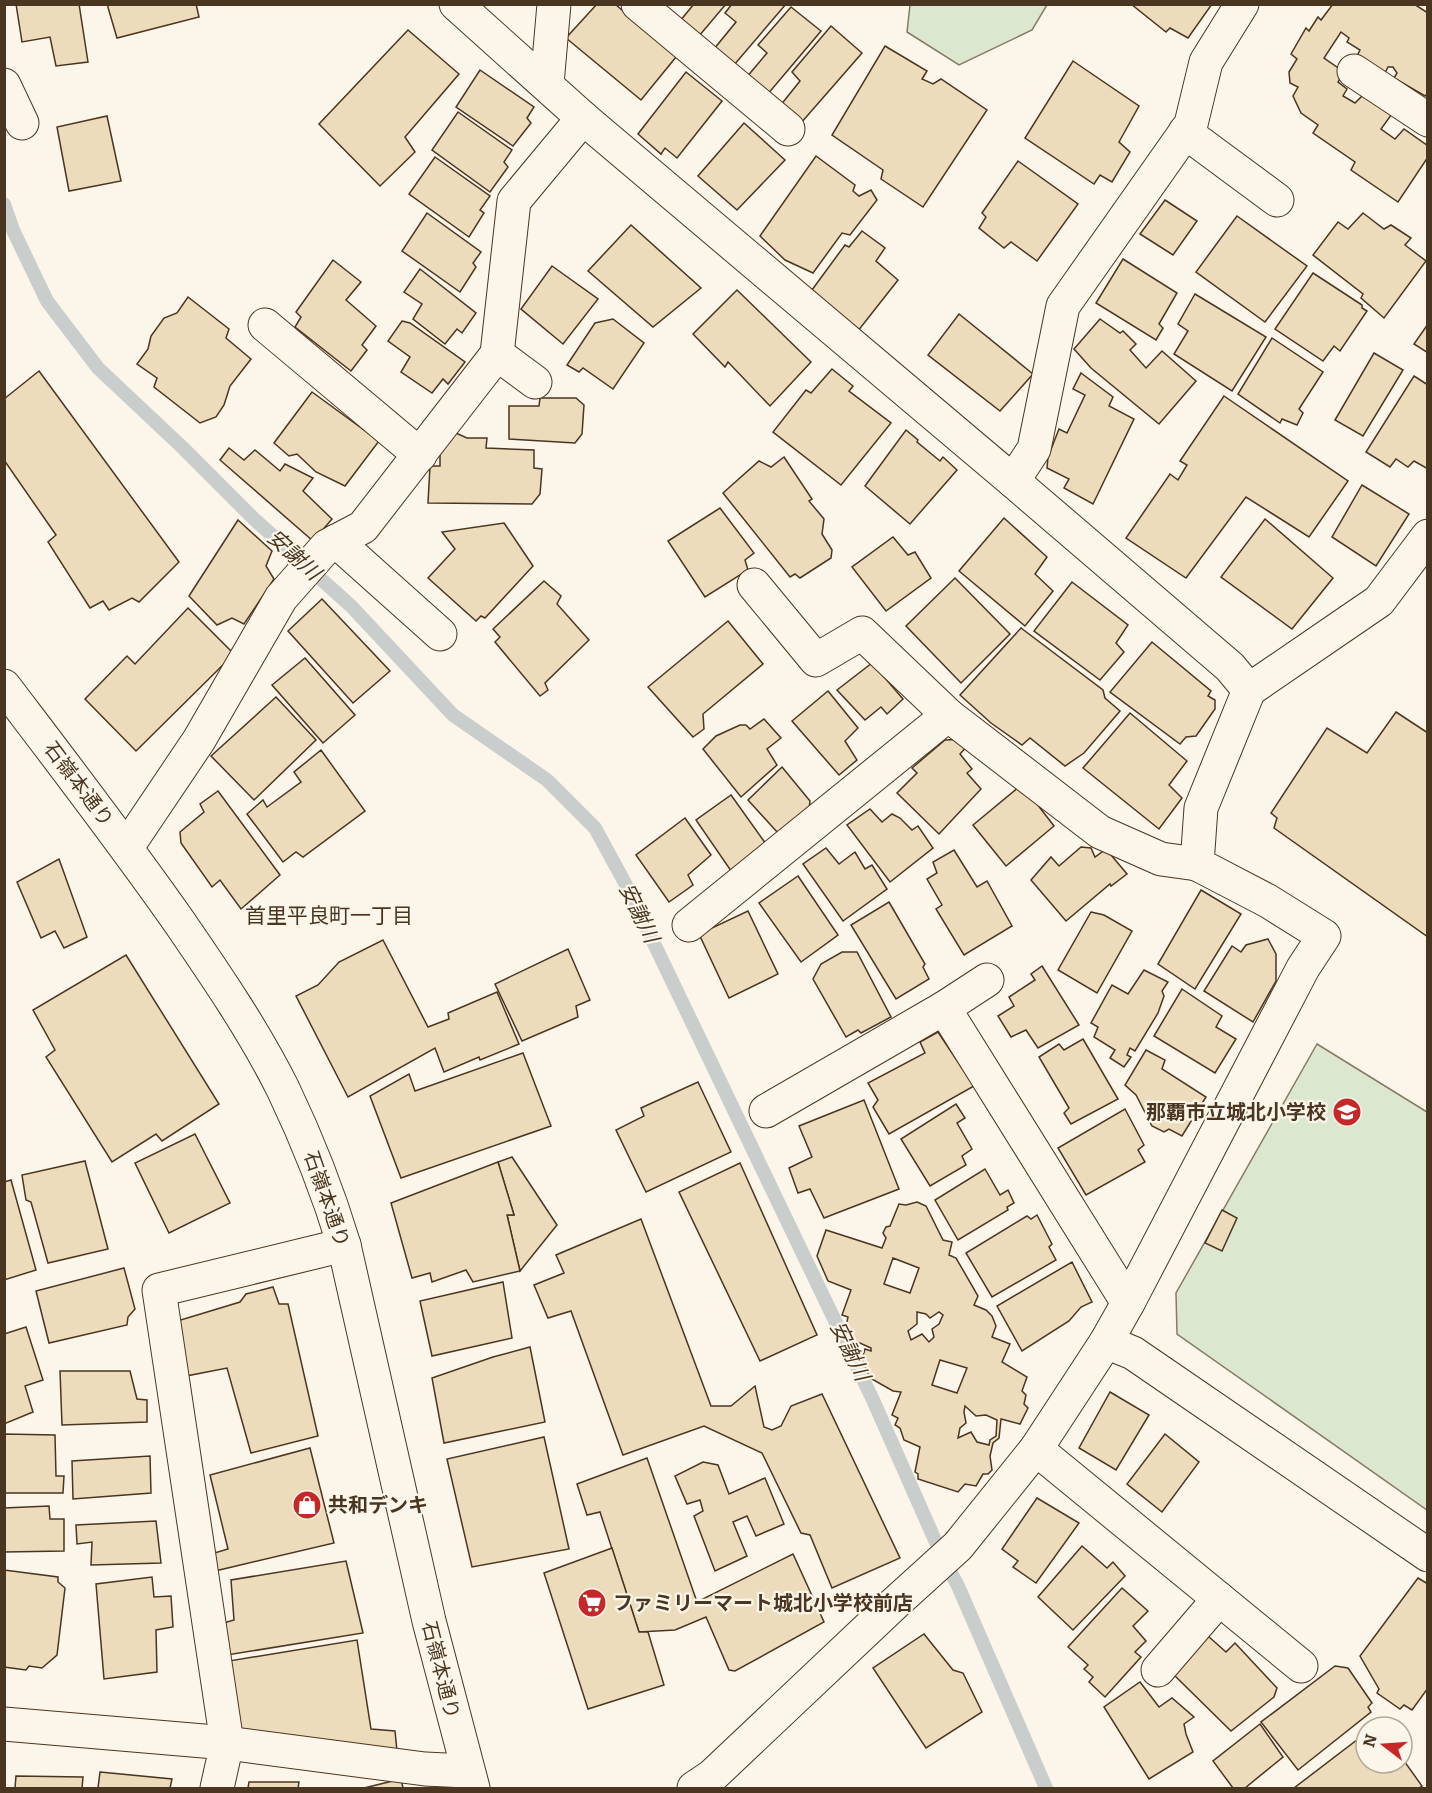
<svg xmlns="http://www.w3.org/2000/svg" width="1432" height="1793" viewBox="0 0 1432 1793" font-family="Bitter,'Noto Sans JP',serif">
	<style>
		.green { fill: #dce7d0; stroke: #887966; stroke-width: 1.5 }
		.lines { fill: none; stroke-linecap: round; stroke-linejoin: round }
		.stream { stroke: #c9cecd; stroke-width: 14 }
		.building { fill: #ecdcbc; stroke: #4a3520; stroke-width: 1.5; fill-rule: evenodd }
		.minor-casing { stroke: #4a3520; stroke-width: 35 }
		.secondary-casing { stroke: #4a3520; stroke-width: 35 }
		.minor { stroke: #fbf6e9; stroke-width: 33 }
		.secondary { stroke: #fbf6e9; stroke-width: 33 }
		.labels { text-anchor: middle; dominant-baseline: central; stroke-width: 4.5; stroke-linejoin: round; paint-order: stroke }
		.street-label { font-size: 20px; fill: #4a3520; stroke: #fbf6e9 }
		.poi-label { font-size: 20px; font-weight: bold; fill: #4a3520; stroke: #fbf6e9; text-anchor: start }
		.water-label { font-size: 21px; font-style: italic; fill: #4a3520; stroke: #fbf6e9 }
		.neighbourhood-label { font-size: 21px; fill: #4a3520; stroke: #fbf6e9 }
	</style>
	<rect width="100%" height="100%" fill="#fbf6e9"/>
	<g class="green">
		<path d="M910,5V4L1047,5L1032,30L959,65L907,32Z"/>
		<path d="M1317,1044L1427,1112V1510L1177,1334L1176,1293Z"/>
	</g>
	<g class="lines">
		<path class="stream" d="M4,204L13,230L47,301L98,368L183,448L254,519L351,606L453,715L547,780L595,828L625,883L873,1400L942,1556L958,1586L1046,1788"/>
	</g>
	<g class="building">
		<path d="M16,4H79L88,62L56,66L50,37L22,42Z"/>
		<path d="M107,4H196L199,17L117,38Z"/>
		<path d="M597,4H615L676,57L641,100L566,38Z"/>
		<path d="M694,4H726L699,36L680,21Z"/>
		<path d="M732,4H786L734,65L714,49L736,22L725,13Z"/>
		<path d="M1131,4H1212L1188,38L1170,28L1166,32Z"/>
		<path d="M1333,4H1414L1428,13V93L1425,96L1394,78L1397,73L1393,67H1388L1385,73L1357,56L1360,50L1347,42L1349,38L1341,32L1324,58L1344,72L1338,82L1347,89L1343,96L1355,103L1367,91L1394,111L1381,129L1395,139L1404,129L1428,146V157L1398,202L1351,170L1355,162L1313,133L1318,125L1301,113L1293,96L1298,87L1290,83L1289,72L1297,59L1291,54L1306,28L1309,31L1318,17L1321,20Z"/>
		<path d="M791,7L821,31L767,95L746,78L767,53L758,45Z"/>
		<path d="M831,26L862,53L801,123L780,106L800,81L792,72Z"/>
		<path d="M408,30L459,74L405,137L415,152L380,186L319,124Z"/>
		<path d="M885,46L927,71L922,79L933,84L941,79L987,110L923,207L881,179L883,170L832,135Z"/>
		<path d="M1073,61L1139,106L1119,142L1130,152L1112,182L1100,175L1094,184L1025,138Z"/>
		<path d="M480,70L534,107L527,118L531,123L513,146L456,107Z"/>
		<path d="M686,72L722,101L677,158L665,148L661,154L638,134Z"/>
		<path d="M458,112L512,150L504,162L508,167L490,192L432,150Z"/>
		<path d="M107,116L121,181L69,191L57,127Z"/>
		<path d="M744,123L785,160L737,210L698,176Z"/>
		<path d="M816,156L855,185L853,191L859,196L871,190L877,200L850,235L842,233L813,273L785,260L760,236Z"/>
		<path d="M435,157L490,196L480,210L484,213L469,237L409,194Z"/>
		<path d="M1018,161L1078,204L1037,261L1011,242L1004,248L979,228L986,217L982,213Z"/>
		<path d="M1165,200L1197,221L1173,255L1140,234Z"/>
		<path d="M427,213L481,252L473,263L476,267L460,292L402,251Z"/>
		<path d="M1363,213L1384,229L1391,225L1411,238L1405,245L1426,261L1384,318L1361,298L1363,294L1313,255L1338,222L1348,229Z"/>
		<path d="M1237,216L1307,266L1265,322L1196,272Z"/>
		<path d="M631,225L701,288L653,327L588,271Z"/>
		<path d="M862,231L885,248L876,261L898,280L854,336L809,294L845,245L849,247Z"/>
		<path d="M1123,259L1177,293L1159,324L1163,328L1156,340L1096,303Z"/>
		<path d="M333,260L361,282L346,300L376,326L362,345L367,350L351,371L295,327L301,317L296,312Z"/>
		<path d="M552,266L598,299L563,344L521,309Z"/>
		<path d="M420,269L476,313L462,333L457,329L445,344L413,319L422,304L404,292Z"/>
		<path d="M1313,273L1362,305V308L1367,311L1340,351L1334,346L1323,361L1275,329Z"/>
		<path d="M737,290L811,362L770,406L728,362L725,367L693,334Z"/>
		<path d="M1195,294L1266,337L1232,391L1174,354L1188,331L1178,324Z"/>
		<path d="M188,297L229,329L226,338L251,359L230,386L224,405L216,417L200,423L154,387L157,378L137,364L148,349L151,336L164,318L177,313Z"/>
		<path d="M959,314L1033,374L1000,411L928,355Z"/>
		<path d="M613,319L644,343L613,389L583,368L579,372L567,365L595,323Z"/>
		<path d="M1100,319L1120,333L1123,331L1136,344L1130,350L1146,368L1162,351L1196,381L1159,424L1091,368L1074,349Z"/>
		<path d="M402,321L410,323L465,362L448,384L443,379L432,393L401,372L410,357L388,341Z"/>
		<path d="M1428,324V353L1414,344Z"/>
		<path d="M1272,338L1323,372L1299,409L1303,413L1297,425L1282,419L1280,423L1238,394Z"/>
		<path d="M1374,353L1403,370L1363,436L1335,420Z"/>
		<path d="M832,369L853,386L849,391L891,423L841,485L773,432L806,390L811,393Z"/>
		<path d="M39,371L179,562L139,602L132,598L109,610L103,601L90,608L48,542L56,535L4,460V399Z"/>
		<path d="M1081,373L1113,397L1109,406L1134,419L1093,504L1064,488L1069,479L1047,468L1048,457L1059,429L1067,433L1085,395L1073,389Z"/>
		<path d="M1414,376L1428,385V469L1414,461L1408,467L1396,459L1390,467L1366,452Z"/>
		<path d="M312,392L379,441L345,486L316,472L297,454L289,456L274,443Z"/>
		<path d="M1224,396L1348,481L1309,537L1246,497L1186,578L1126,538L1170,474L1178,480L1187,465L1180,461Z"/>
		<path d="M540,398H576L584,405L582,434L575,443L509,439V406H539Z"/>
		<path d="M449,430L467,438H487L486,448L534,450V468L542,469L540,494L532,504L428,503L430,466H440V448Z"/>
		<path d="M906,430L918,440L917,442L940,461L943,457L957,470L910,524L865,486Z"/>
		<path d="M229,448L244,460L255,450L280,471L285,464L313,478L303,491L332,519L313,541L220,460Z"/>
		<path d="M784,457L812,499L809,501L824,519L822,534L832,550L831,558L800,578L795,574L790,577L723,493L759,461L771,467Z"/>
		<path d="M1362,485L1409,514L1376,566L1332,537Z"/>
		<path d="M720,508L754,553L745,560L748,570L705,597L668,541Z"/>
		<path d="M1004,518L1047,557L1035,574L1053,591L1025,626L959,571Z"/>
		<path d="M1265,519L1333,578L1292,629L1221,577Z"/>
		<path d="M238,520L272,551L266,566L274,579L244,624L232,618L217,625L189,596Z"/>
		<path d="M504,523L533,566L485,618L481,616L476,621L428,578L455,549L442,532Z"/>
		<path d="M893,537L908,555L915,552L931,578L886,611L852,567Z"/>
		<path d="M955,578L1010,634L961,683L906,626Z"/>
		<path d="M544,581L561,596L557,604L589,640L545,683L548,690L540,696L495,642L500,637L493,629Z"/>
		<path d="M1072,582L1128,625L1116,643L1124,652L1100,680L1034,631Z"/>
		<path d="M322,599L390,671L353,703L288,631Z"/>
		<path d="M188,608L234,654L136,751L85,699L127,656L135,664Z"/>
		<path d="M728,621L763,664L703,714L704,729L693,737L648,687Z"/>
		<path d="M1021,628L1103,690L1105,698L1120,711L1084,753L1065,766L1030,738L1022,745L991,723L960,695Z"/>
		<path d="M1152,642L1211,691L1208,696L1215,700V709L1196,736L1186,737L1180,744L1110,692Z"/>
		<path d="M305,658L355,715L323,743L272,685Z"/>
		<path d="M872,663L903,699L887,714L881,707L865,720L837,690Z"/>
		<path d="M828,691L858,728L845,741L857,760L839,775L792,721Z"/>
		<path d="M276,697L316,740L254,800L211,756Z"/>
		<path d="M1396,712L1428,733V937L1274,828L1277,818L1271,813L1327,728L1367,753Z"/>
		<path d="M1130,713L1187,761L1169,785L1182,798L1159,829L1083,768Z"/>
		<path d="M764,719L781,738L767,749L777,765L741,797L703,749L716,736L740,725H746L750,729Z"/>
		<path d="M966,739L970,743L960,754L972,769L967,773L981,789L939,834L897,793L917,773L912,768L945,740Z"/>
		<path d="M321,750L365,811L303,857L296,852L283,862L247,814L263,800L267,807L301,782L294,772Z"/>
		<path d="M782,767L810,801L809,810L778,833L748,800Z"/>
		<path d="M1020,786L1030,795L1054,826L1006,866L973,825Z"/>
		<path d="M218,791L280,875L241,909L220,880L212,887L181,843L180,832L204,812L200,804Z"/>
		<path d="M731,795L766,844L738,881L696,820Z"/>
		<path d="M870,809L882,822L892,814L900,818L912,830L918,826L933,848L890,882L847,825Z"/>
		<path d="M685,818L711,855L688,875L693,885L669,902L636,855Z"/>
		<path d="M1081,847L1091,848L1095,857L1106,849L1127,874L1111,886L1110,884L1066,921L1031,880L1051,857L1059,866Z"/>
		<path d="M826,848L839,864L855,852L865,869L872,865L887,889L843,921L803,864Z"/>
		<path d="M954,850L977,887L987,881L1012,926L964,955L936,909L942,905L927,879L937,873L933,862Z"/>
		<path d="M59,859L87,937L64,948L55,931L41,938L17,882Z"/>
		<path d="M798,876L838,935L801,962L759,903Z"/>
		<path d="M1201,890L1241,914L1195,989L1158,964Z"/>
		<path d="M889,902L925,964L923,967L929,979L896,999L851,925Z"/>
		<path d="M748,911L778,974L729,998L699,934Z"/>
		<path d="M1091,912L1104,915L1132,931L1097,993L1058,970Z"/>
		<path d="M1268,939L1276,954V981L1253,1022L1204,991L1232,946L1241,952L1246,945Z"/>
		<path d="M383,940L428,1027L449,1019L448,1013L497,992L519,1044L480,1060L479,1057L444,1072L435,1048L348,1097L296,996L318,985L339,962Z"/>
		<path d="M568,949L590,1000L576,1006L578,1017L522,1041L495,984Z"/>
		<path d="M842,952H857L891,1017L861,1033L858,1030L846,1037L813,979L821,964Z"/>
		<path d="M126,955L219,1104L162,1141L156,1134L112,1162L46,1057L55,1050L33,1010Z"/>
		<path d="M1042,966L1079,1025L1038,1048L1026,1030L1011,1037L998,1016L1014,1006L1009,997L1035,980L1031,974Z"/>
		<path d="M1144,970L1168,982L1162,991L1164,996L1158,1013L1135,1051L1130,1048L1127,1055L1131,1057L1124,1067L1110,1058L1115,1050L1094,1037L1098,1027L1091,1023L1112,985L1128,994Z"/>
		<path d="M1182,989L1222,1016L1216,1027L1236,1039L1215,1073L1154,1036Z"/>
		<path d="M938,1032L974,1086L889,1134L873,1107L878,1100L868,1083L925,1053L920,1042Z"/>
		<path d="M1083,1039L1118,1099L1071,1124L1064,1113L1069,1108L1039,1057L1059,1044L1064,1050Z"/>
		<path d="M1146,1050L1165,1060L1162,1069L1206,1097L1182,1136L1169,1129L1164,1132L1152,1126L1136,1095L1125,1085Z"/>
		<path d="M523,1053L551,1126L401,1178L370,1096L409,1074L415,1091Z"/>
		<path d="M698,1082L731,1152L646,1192L616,1130L644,1116L641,1108Z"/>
		<path d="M864,1100L899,1189L824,1218L810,1189L798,1193L789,1168L812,1157L799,1126Z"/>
		<path d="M956,1104L965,1118L957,1123L972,1149L962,1156L966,1165L930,1186L901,1139Z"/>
		<path d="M1125,1109L1144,1145L1138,1150L1145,1162L1086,1195L1058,1148Z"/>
		<path d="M195,1134L230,1203L169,1233L135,1163Z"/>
		<path d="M512,1157L557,1225L520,1271L507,1215H514L498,1162Z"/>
		<path d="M85,1161L108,1249L48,1263L31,1202L26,1200L22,1175Z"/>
		<path d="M498,1162L514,1215H507L520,1271L473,1282L466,1270L432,1282L430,1273L412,1278L391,1203Z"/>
		<path d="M740,1163L817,1335L760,1361L679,1192Z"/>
		<path d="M985,1169L1000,1195L1008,1190L1014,1203L1007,1207L1008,1210L958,1240L935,1200Z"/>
		<path d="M11,1180L36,1270L4,1280V1182Z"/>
		<path d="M917,1202L926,1206L943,1240L952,1242L949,1255L956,1258L978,1296L974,1305L986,1310L992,1316L996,1326L992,1337L1010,1344L1002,1362L1027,1377L1022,1391L1026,1395L1024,1404L1028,1408L1020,1424L1001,1419L999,1438L993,1443L990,1456L992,1470L988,1474H983L976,1486L965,1484L958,1492L918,1479V1474L915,1472L920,1447L904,1440L900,1428L895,1425L898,1418L892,1415L901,1392L893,1391L870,1378L862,1359L865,1349L871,1351V1348L853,1340L850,1334L851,1329L846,1326L848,1317L842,1315L851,1290L828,1281L817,1256L826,1230L882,1248L886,1238L883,1233L886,1227L890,1226L899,1204L906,1205ZM893,1258L919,1268L910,1293L884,1284ZM917,1312L926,1314L930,1318L939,1312L943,1315L939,1324L932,1329L934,1337L929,1342L922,1334L911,1340L908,1331L917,1324ZM940,1360L967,1368L957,1393L932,1385ZM965,1406L976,1416L986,1415L997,1420L996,1436L990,1440L989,1445L977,1442L971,1432L958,1438L960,1428L966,1423L964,1412Z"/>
		<path d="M1222,1210L1237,1218L1222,1251L1205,1243Z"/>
		<path d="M1037,1215L1052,1244L1049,1247L1056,1260L992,1297L966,1253L1027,1216L1031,1219Z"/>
		<path d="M641,1219L711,1406H731L755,1386L764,1427L772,1430L781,1426L791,1406L822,1394L900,1558L832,1588L810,1535L801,1533L762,1453L704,1426L623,1455L571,1311L548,1318L534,1285L564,1273L556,1255Z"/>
		<path d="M1072,1262L1092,1302L1081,1307L1069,1321L1022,1351L997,1306Z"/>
		<path d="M124,1268L135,1309L128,1317L127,1325L49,1343L36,1291Z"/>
		<path d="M503,1282L512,1338L432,1356L420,1301Z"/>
		<path d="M273,1287L279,1304H288L318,1436L251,1453L227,1368L186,1376L174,1322L240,1302L246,1294Z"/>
		<path d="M26,1327L43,1380L25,1386L33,1412L4,1424V1334Z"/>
		<path d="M530,1347L545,1422L444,1443L432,1378L493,1357Z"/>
		<path d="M60,1371H130L137,1399L147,1400V1422L62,1425Z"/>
		<path d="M1110,1392L1149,1415L1116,1470L1079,1448Z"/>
		<path d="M4,1434L55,1435L56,1476H64L63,1493H4Z"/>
		<path d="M1165,1434L1199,1462L1162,1512L1127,1484Z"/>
		<path d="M544,1437L569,1549L472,1567L447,1459Z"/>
		<path d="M310,1448L334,1543L215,1571L211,1554L228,1549L210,1475Z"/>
		<path d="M150,1456L151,1493L73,1499L72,1461Z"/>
		<path d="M647,1458L697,1602L793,1554L824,1622L735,1671L729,1670L706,1617L675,1630L639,1632L600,1512L587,1515L577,1484Z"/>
		<path d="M703,1462L718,1465L729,1494L765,1478L784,1524L756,1536L747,1516L733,1522L747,1556L715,1571L694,1516L703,1511L700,1500L687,1504L675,1476Z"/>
		<path d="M1037,1498L1079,1523L1036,1583L1013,1567L1018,1561L1002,1549Z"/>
		<path d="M49,1506L50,1519H64V1551L4,1552V1508Z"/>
		<path d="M156,1521L161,1563L91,1565L92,1542L77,1544L76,1525Z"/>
		<path d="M1082,1546L1107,1568L1113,1562L1125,1576L1073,1630L1038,1597Z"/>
		<path d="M612,1548L639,1632H648L664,1685L588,1709L544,1573Z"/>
		<path d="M346,1561L363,1633L227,1655L220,1624L234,1620L231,1580Z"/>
		<path d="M4,1570L58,1577V1582L65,1588L57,1655L42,1668L29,1666L26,1670L4,1667Z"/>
		<path d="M152,1577L154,1597L171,1596L173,1627L156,1630L157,1672L104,1679L96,1584Z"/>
		<path d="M1418,1578L1428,1584V1688L1412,1710L1404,1705L1400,1709L1377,1693L1379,1689L1360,1656Z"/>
		<path d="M1122,1588L1148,1611L1133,1626L1146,1641L1135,1652L1141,1657L1105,1697L1089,1682L1093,1677L1084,1669L1088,1665L1068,1647Z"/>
		<path d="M924,1634L953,1670L963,1673L982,1712L926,1748L873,1668Z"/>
		<path d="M1208,1636L1226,1652L1235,1643L1277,1688L1274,1697L1231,1731L1172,1673Z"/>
		<path d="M357,1640L371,1729L395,1731L397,1751L239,1737L229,1661Z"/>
		<path d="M1335,1666L1348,1668L1372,1703L1368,1707L1371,1712L1298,1770L1261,1722Z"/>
		<path d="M1140,1682L1159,1707L1172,1698L1194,1717L1184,1724L1186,1734L1193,1752L1149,1779L1104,1707Z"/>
		<path d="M1260,1724L1283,1757L1245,1788H1233L1213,1761Z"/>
		<path d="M1366,1733V1763H1402V1758L1422,1786L1419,1788H1294Z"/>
		<path d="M100,1772L172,1779L170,1788H98Z"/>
		<path d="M16,1776L83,1777L82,1788H15Z"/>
		<path d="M401,1779L403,1788H364Z"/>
		<path d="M249,1782H299L298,1788H248Z"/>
	</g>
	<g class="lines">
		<g class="minor-casing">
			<g id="minor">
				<path d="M456,4L583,118L1013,481L1230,667L1249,690"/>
				<path d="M638,4L788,129"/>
				<path d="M1354,71L1428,120"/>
				<path d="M547,84L554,4"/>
				<path d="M4,85L22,123"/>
				<path d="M1185,132L1277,200"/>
				<path d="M265,325L420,455"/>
				<path d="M535,382L497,354L514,201L583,118"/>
				<path d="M1013,481L1034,449L1063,306L1191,124L1206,62L1242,4"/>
				<path d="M336,541L440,634"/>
				<path d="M754,585L816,660L862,633L948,715"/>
				<path d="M127,847L199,740L281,598L327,546L363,527L497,354"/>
				<path d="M689,925L948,715L1100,832L1161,859L1197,864"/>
				<path d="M944,1008L987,980"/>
				<path d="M766,1111L944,1008L1128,1303"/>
				<path d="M1106,1342L1133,1353L1428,1555"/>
				<path d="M1036,1449L1301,1666"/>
				<path d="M1158,1670L1219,1599"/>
				<path d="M4,1724L227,1743L425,1769L467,1771"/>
				<path d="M217,1788L227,1743L159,1290L344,1245"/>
				<path d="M694,1788L712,1776L894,1604L958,1546L1036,1449L1106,1342L1128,1303L1303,968L1324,936L1268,901L1197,864L1201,808L1249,690L1379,601L1428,536"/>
			</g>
		</g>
		<g class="secondary-casing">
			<path id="secondary" d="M4,686C64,765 124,843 180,923C217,977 254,1031 283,1089C307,1139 328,1192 344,1245L429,1621L473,1788"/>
		</g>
		<use href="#minor" class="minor"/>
		<use href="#secondary" class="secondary"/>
	</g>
	<defs>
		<g id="school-disc" transform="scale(1.5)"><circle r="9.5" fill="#c62828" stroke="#fbf6e9"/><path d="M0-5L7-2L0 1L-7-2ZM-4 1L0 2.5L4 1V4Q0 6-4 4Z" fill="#fff"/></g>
		<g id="shop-disc" transform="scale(1.5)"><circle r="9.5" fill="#c62828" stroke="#fbf6e9"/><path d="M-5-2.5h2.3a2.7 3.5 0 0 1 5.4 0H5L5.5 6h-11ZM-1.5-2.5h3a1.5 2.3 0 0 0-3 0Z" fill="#fff"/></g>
		<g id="supermarket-disc" transform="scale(1.5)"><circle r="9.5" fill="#c62828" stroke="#fbf6e9"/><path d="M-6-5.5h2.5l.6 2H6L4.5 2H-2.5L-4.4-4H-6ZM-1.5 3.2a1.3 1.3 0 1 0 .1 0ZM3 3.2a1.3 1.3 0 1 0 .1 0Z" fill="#fff"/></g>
	</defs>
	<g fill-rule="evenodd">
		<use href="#school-disc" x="1347" y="1112"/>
		<use href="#shop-disc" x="307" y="1505"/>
		<use href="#supermarket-disc" x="592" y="1603"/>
	</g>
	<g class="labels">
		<g class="street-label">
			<text transform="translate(79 784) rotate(53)">石嶺本通り</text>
			<text transform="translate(327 1199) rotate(71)">石嶺本通り</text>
			<text transform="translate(441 1670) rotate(76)">石嶺本通り</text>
		</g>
		<g class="poi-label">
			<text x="1326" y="1112" text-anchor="end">那覇市立城北小学校</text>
			<text x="328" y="1505">共和デンキ</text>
			<text x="613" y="1603">ファミリーマート城北小学校前店</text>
		</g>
		<g class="water-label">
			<text transform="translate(294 555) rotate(42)">安謝川</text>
			<text transform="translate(639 913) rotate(64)">安謝川</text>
			<text transform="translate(850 1351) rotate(64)">安謝川</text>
		</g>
		<g class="neighbourhood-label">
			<text x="329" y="916">首里平良町一丁目</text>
		</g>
	</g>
	<rect width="1432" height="1793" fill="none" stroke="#4a3520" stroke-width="12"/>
	<g transform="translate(1384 1745) rotate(287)"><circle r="28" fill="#fbf6e9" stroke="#b4a999" stroke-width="1.5"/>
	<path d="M0-4.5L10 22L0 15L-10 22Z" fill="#c62828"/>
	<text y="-9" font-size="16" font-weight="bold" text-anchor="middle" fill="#4a3520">N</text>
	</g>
</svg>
